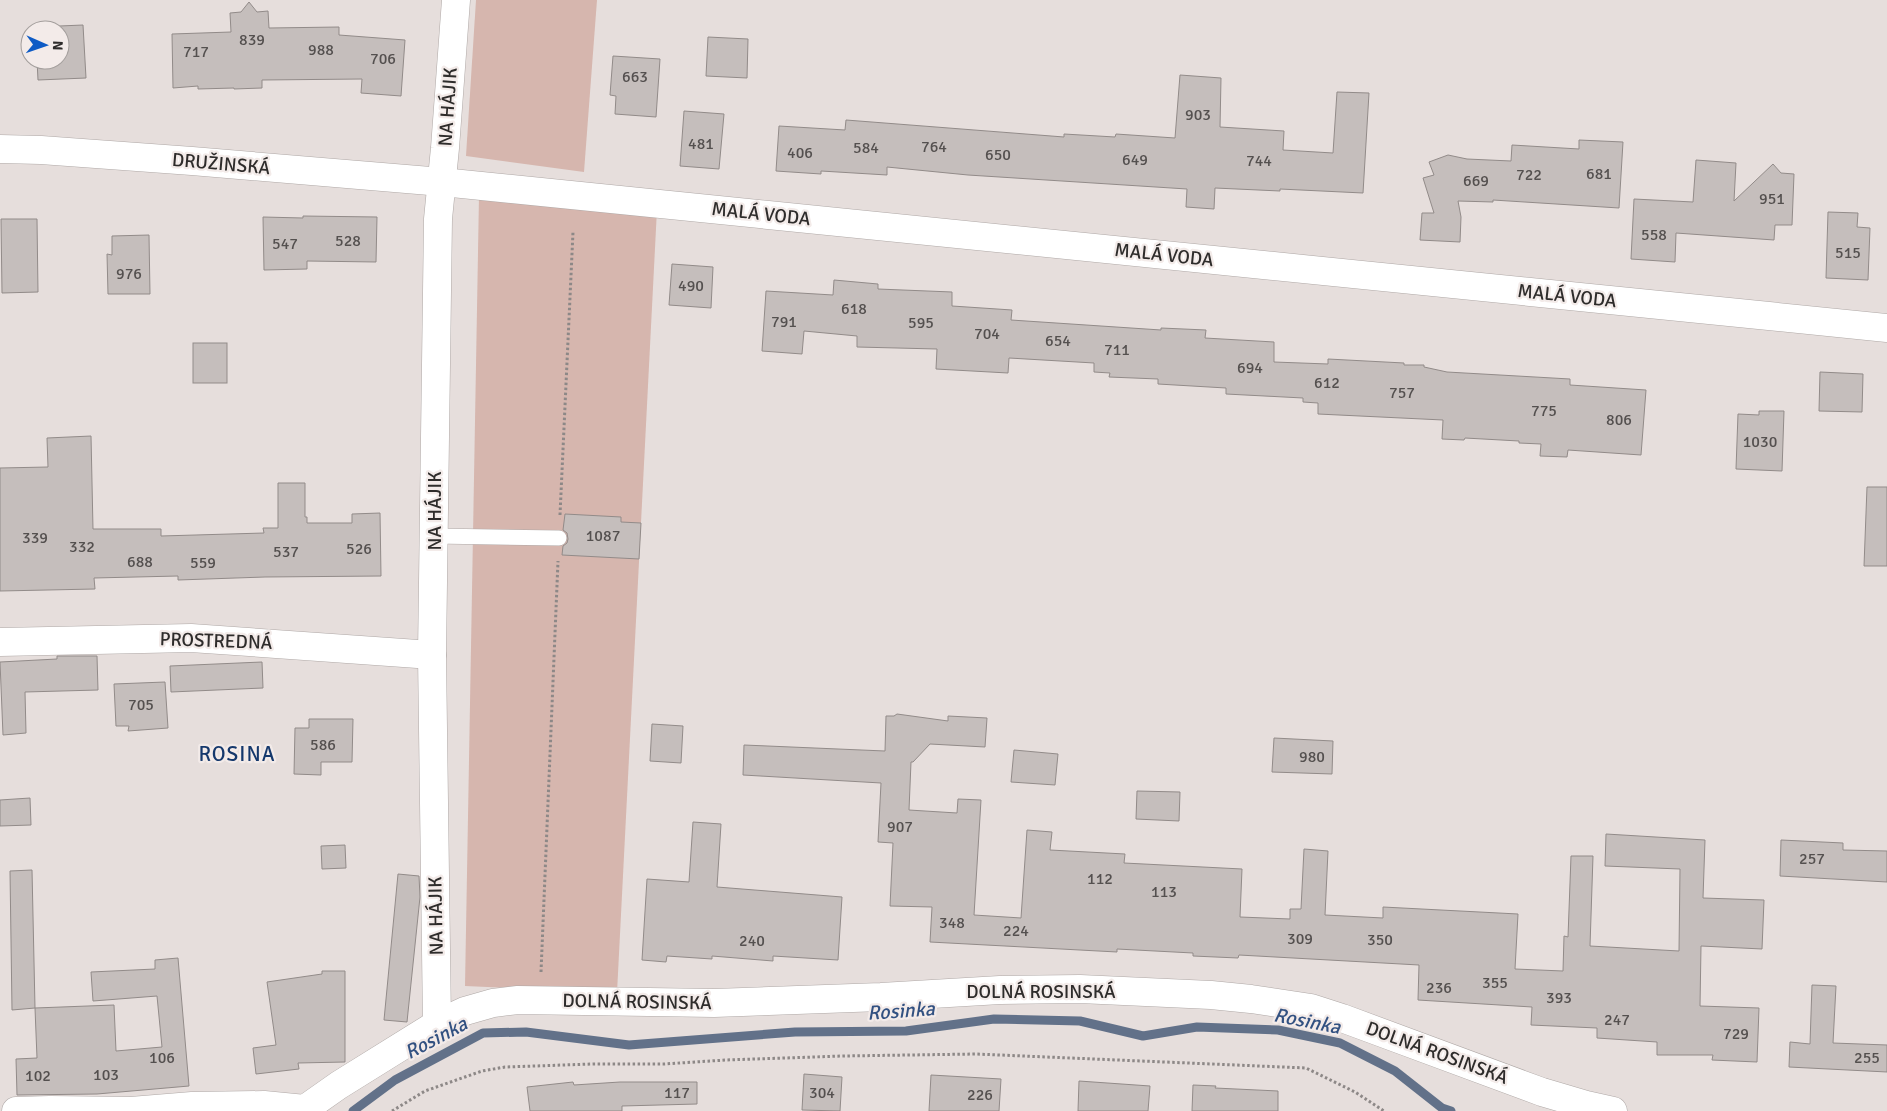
<svg xmlns="http://www.w3.org/2000/svg" width="1887" height="1111" viewBox="0 0 1887 1111" font-family="Signika,sans-serif">
	<style>
		.green { fill: #d6b6ae }
		.lines { fill: none; stroke-linecap: round; stroke-linejoin: round }
		.stream { stroke: #627189; stroke-width: 9 }
		.building { fill: #c5bebc; stroke: #928b89 }
		.service-casing { stroke: #afa8a6; stroke-width: 16 }
		.minor-casing { stroke: #afa8a6; stroke-width: 29 }
		.tertiary-casing { stroke: #afa8a6; stroke-width: 29 }
		.path { stroke: #8d8887; stroke-width: 3; stroke-dasharray: 2.5 2.5; stroke-linecap: butt }
		.service { stroke: #fff; stroke-width: 15 }
		.minor { stroke: #fff; stroke-width: 28 }
		.tertiary { stroke: #fff; stroke-width: 28 }
		.labels { text-anchor: middle; dominant-baseline: central; stroke-width: 4.5; stroke-linejoin: round; paint-order: stroke }
		.number-label { font-size: 16px; fill: #54504f }
		.street-label { font-size: 19px; fill: #2e2c2b; stroke: #f3ebe9 }
		.water-label { font-size: 20px; font-style: italic; fill: #325181; stroke: #f3ebe9 }
		.quarter-label { font-size: 21px; letter-spacing: 1px; fill: #15386c; stroke: #f3ebe9 }
	</style>
	<rect width="100%" height="100%" fill="#e6dedc"/>
	<g class="green">
		<path d="M476,0H597L584,172L466,156Z"/>
		<path d="M479,196L657,209L617,993L465,986Z"/>
	</g>
	<g class="lines">
		<path class="stream" d="M353,1111L395,1080L483,1033L526,1032L629,1045L795,1032L906,1031L994,1019L1080,1021L1143,1036L1197,1027L1278,1030L1340,1043L1395,1071L1442,1108L1451,1111"/>
	</g>
	<g class="building">
		<path d="M249,2L257,12L268,11L269,28L339,27V35L405,40L401,96L361,93L362,79L262,80V88L234,89V88L198,89V86L173,88L172,34L231,32L230,13L241,12Z"/>
		<path d="M83,25L86,78L38,80L37,60H60V30H36V27Z"/>
		<path d="M708,37L748,39L747,78L706,76Z"/>
		<path d="M613,56L660,59L656,117L615,114L616,96L610,95Z"/>
		<path d="M1180,75L1221,78L1220,127L1284,131L1283,150L1333,153L1337,92L1369,93L1363,193L1280,189V191L1215,188L1214,209L1186,207L1187,189L968,175L887,167V175L821,171V174L776,171L779,126L845,130L846,120L1064,137V134L1115,137L1116,134L1175,138Z"/>
		<path d="M684,111L724,114L719,169L680,166Z"/>
		<path d="M1579,140L1623,142L1619,208L1493,200V202L1458,201L1461,217L1460,242L1420,240L1422,213H1434L1423,178L1434,175L1429,162L1448,155L1467,159L1511,161L1512,145L1579,149Z"/>
		<path d="M1696,160L1736,163L1734,201L1773,164L1781,173L1794,174L1792,225H1775L1774,240L1676,233L1675,262L1631,259L1634,199L1693,202Z"/>
		<path d="M1828,212L1858,213L1857,227L1870,228L1868,280L1826,278Z"/>
		<path d="M303,216L377,217L376,262L307,261V269L264,270L263,217L303,218Z"/>
		<path d="M1,219H37L38,292L2,293Z"/>
		<path d="M149,235L150,294H108L107,254L112,255V236Z"/>
		<path d="M672,264L713,267L711,308L669,305Z"/>
		<path d="M834,280L878,284V289L952,292V306L1012,310L1011,320L1161,330V328L1206,330L1205,338L1274,342V362L1328,364V359L1404,363V365H1424V367L1447,372L1570,379V385L1646,390L1641,455L1568,450L1567,457L1540,456L1541,444L1519,443V441L1465,438L1464,440L1442,439L1443,420L1318,414V403L1303,402V398L1226,394V388L1158,384V379L1109,377L1110,373L1094,372V363L1009,358L1008,373L936,369L937,349L857,347V336L804,331L802,354L762,351L766,291L833,295Z"/>
		<rect x="193" y="343" width="34" height="40"/>
		<path d="M1820,372L1863,374L1862,412L1819,411Z"/>
		<path d="M1759,411H1784L1782,471L1736,469L1738,414L1759,415Z"/>
		<path d="M91,436L93,529H161V536L264,533L263,528H278V483H305V517H307V523H352V514L380,513L381,576L265,577L178,580V576L94,578L95,589L0,591V468L48,467L47,438Z"/>
		<path d="M1867,487H1887V566H1864Z"/>
		<path d="M565,514L621,517V522L641,523L639,559L562,555L563,546L567,543L568,539L567,533L563,530Z"/>
		<path d="M57,656H97L98,690L25,692L26,733L3,735L0,662L57,659Z"/>
		<path d="M262,662L263,688L171,692L170,666Z"/>
		<path d="M165,682L168,728L128,731L129,726H116L114,684Z"/>
		<path d="M897,714L948,721V716L987,718L985,747L930,744L913,762H911L909,810L957,813L958,799L981,800L974,915L1021,918L1027,830L1052,832L1050,850L1125,854L1124,863L1242,869L1240,917L1290,919V909H1301L1304,849L1328,851L1325,915L1383,918V907L1518,914L1515,969L1563,971L1564,936L1568,937L1571,856H1593L1590,946L1679,951L1680,869L1605,866L1606,834L1705,840L1703,898L1764,900L1762,949L1701,946L1700,1006L1759,1008L1757,1062L1712,1060L1713,1055H1657V1042L1597,1038V1028L1531,1025L1532,1007L1418,1000L1419,965L1239,955L1238,958L1193,956V953L1117,949V952L930,942L932,907L890,906L893,843L878,842L881,783L743,775L744,745L885,751L886,716H894Z"/>
		<path d="M309,719H353L352,762H321V775L294,774L295,728H309Z"/>
		<path d="M652,724L683,726L681,763L650,761Z"/>
		<path d="M1274,738L1333,741L1332,774L1272,772Z"/>
		<path d="M1014,750L1058,754L1055,785L1011,782Z"/>
		<path d="M1137,791L1180,792L1179,821L1136,819Z"/>
		<path d="M30,798L31,825L0,826V800Z"/>
		<path d="M693,822L721,824L717,887L842,897L838,960L773,956V961L712,956V959L667,956L666,962L642,960L647,879L689,882Z"/>
		<path d="M1781,840L1843,843V850L1887,851V882L1780,876Z"/>
		<path d="M345,845L346,868L322,869L321,846Z"/>
		<path d="M32,870L35,1008L12,1010L10,871Z"/>
		<path d="M398,874L419,876L420,897L407,1022L384,1020Z"/>
		<path d="M178,958L189,1086L97,1094L17,1095L16,1059L37,1058L35,1008L114,1005L116,1051L162,1047L157,996L93,1001L91,972L155,969V960Z"/>
		<path d="M322,971H345V1062L298,1063L299,1069L256,1074L253,1048L276,1045L267,982L322,974Z"/>
		<path d="M1812,985L1836,986L1833,1043L1887,1045V1072L1789,1067L1790,1042L1810,1044Z"/>
		<path d="M804,1074L842,1077L840,1111L802,1110Z"/>
		<path d="M931,1075L1001,1079L999,1111H929Z"/>
		<path d="M1079,1081L1150,1086L1148,1111H1078Z"/>
		<path d="M573,1082L574,1085L620,1082H697V1104L622,1106V1111H530L527,1087Z"/>
		<path d="M1193,1085L1216,1086L1215,1088L1278,1091V1111H1192Z"/>
	</g>
	<g class="lines">
		<g class="service-casing">
			<path id="service" d="M434,536L559,538"/>
		</g>
		<g class="minor-casing">
			<g id="minor">
				<path d="M0,642L191,638L432,655"/>
				<path d="M437,1024L432,655L438,219L445,148L456,0"/>
				<path d="M16,1111L50,1110L131,1111L192,1106L264,1105L305,1109"/>
				<path d="M302,1111L339,1085L437,1024L465,1011L493,1003L518,1000L714,1003L881,997L1000,990L1080,989L1211,995L1251,999L1311,1008L1342,1018L1542,1092L1586,1105L1613,1111"/>
			</g>
		</g>
		<g class="tertiary-casing">
			<path id="tertiary" d="M0,149L41,150L192,161L442,182L1887,328"/>
		</g>
		<g class="path">
			<path d="M560,515L573,232"/>
			<path d="M541,972L558,561"/>
			<path d="M392,1111L425,1091L482,1071L505,1067L593,1064H664L726,1060L843,1056L976,1054L1306,1068L1355,1092L1384,1111"/>
		</g>
		<use href="#service" class="service"/>
		<use href="#minor" class="minor"/>
		<use href="#tertiary" class="tertiary"/>
	</g>
	<g class="labels">
		<g class="number-label">
			<text x="252" y="40">839</text>
			<text x="321" y="50">988</text>
			<text x="196" y="52">717</text>
			<text x="383" y="59">706</text>
			<text x="635" y="77">663</text>
			<text x="1198" y="115">903</text>
			<text x="701" y="144">481</text>
			<text x="934" y="147">764</text>
			<text x="866" y="148">584</text>
			<text x="800" y="153">406</text>
			<text x="998" y="155">650</text>
			<text x="1135" y="160">649</text>
			<text x="1259" y="161">744</text>
			<text x="1599" y="174">681</text>
			<text x="1529" y="175">722</text>
			<text x="1476" y="181">669</text>
			<text x="1772" y="199">951</text>
			<text x="1654" y="235">558</text>
			<text x="348" y="241">528</text>
			<text x="285" y="244">547</text>
			<text x="1848" y="253">515</text>
			<text x="129" y="274">976</text>
			<text x="691" y="286">490</text>
			<text x="854" y="309">618</text>
			<text x="784" y="322">791</text>
			<text x="921" y="323">595</text>
			<text x="987" y="334">704</text>
			<text x="1058" y="341">654</text>
			<text x="1117" y="350">711</text>
			<text x="1250" y="368">694</text>
			<text x="1327" y="383">612</text>
			<text x="1402" y="393">757</text>
			<text x="1544" y="411">775</text>
			<text x="1619" y="420">806</text>
			<text x="1760" y="442">1030</text>
			<text x="603" y="536">1087</text>
			<text x="35" y="538">339</text>
			<text x="82" y="547">332</text>
			<text x="359" y="549">526</text>
			<text x="286" y="552">537</text>
			<text x="140" y="562">688</text>
			<text x="203" y="563">559</text>
			<text x="141" y="705">705</text>
			<text x="323" y="745">586</text>
			<text x="1312" y="757">980</text>
			<text x="900" y="827">907</text>
			<text x="1812" y="859">257</text>
			<text x="1100" y="879">112</text>
			<text x="1164" y="892">113</text>
			<text x="952" y="923">348</text>
			<text x="1016" y="931">224</text>
			<text x="1300" y="939">309</text>
			<text x="1380" y="940">350</text>
			<text x="752" y="941">240</text>
			<text x="1495" y="983">355</text>
			<text x="1439" y="988">236</text>
			<text x="1559" y="998">393</text>
			<text x="1617" y="1020">247</text>
			<text x="1736" y="1034">729</text>
			<text x="162" y="1058">106</text>
			<text x="1867" y="1058">255</text>
			<text x="106" y="1075">103</text>
			<text x="38" y="1076">102</text>
			<text x="677" y="1093">117</text>
			<text x="822" y="1093">304</text>
			<text x="980" y="1095">226</text>
		</g>
		<g class="street-label">
			<text transform="translate(448 107) rotate(-86)">NA HÁJIK</text>
			<text transform="translate(221 164) rotate(5)">DRUŽINSKÁ</text>
			<text transform="translate(761 214) rotate(6)">MALÁ VODA</text>
			<text transform="translate(1164 255) rotate(6)">MALÁ VODA</text>
			<text transform="translate(1567 296) rotate(6)">MALÁ VODA</text>
			<text transform="translate(435 511) rotate(-90)">NA HÁJIK</text>
			<text transform="translate(216 641) rotate(2)">PROSTREDNÁ</text>
			<text transform="translate(436 916) rotate(-91)">NA HÁJIK</text>
			<text x="1041" y="992">DOLNÁ ROSINSKÁ</text>
			<text transform="translate(637 1002) rotate(1)">DOLNÁ ROSINSKÁ</text>
			<text transform="translate(1437 1053) rotate(20)">DOLNÁ ROSINSKÁ</text>
		</g>
		<g class="water-label">
			<text transform="translate(901 1011) rotate(-4)">Rosinka</text>
			<text transform="translate(1307 1021) rotate(11)">Rosinka</text>
			<text transform="translate(436 1038) rotate(-28)">Rosinka</text>
		</g>
		<g class="quarter-label">
			<text x="237" y="754">ROSINA</text>
		</g>
	</g>
	<g transform="translate(45 45) rotate(92)"><circle r="24" fill="#f3ebe9" stroke="#a49f9d"/>
	<path d="M0-4L9 19L0 12L-9 19Z" fill="#0e5bc5"/>
	<text y="-8" font-size="14" font-weight="bold" text-anchor="middle" fill="#2e2c2b">N</text>
	</g>
</svg>
